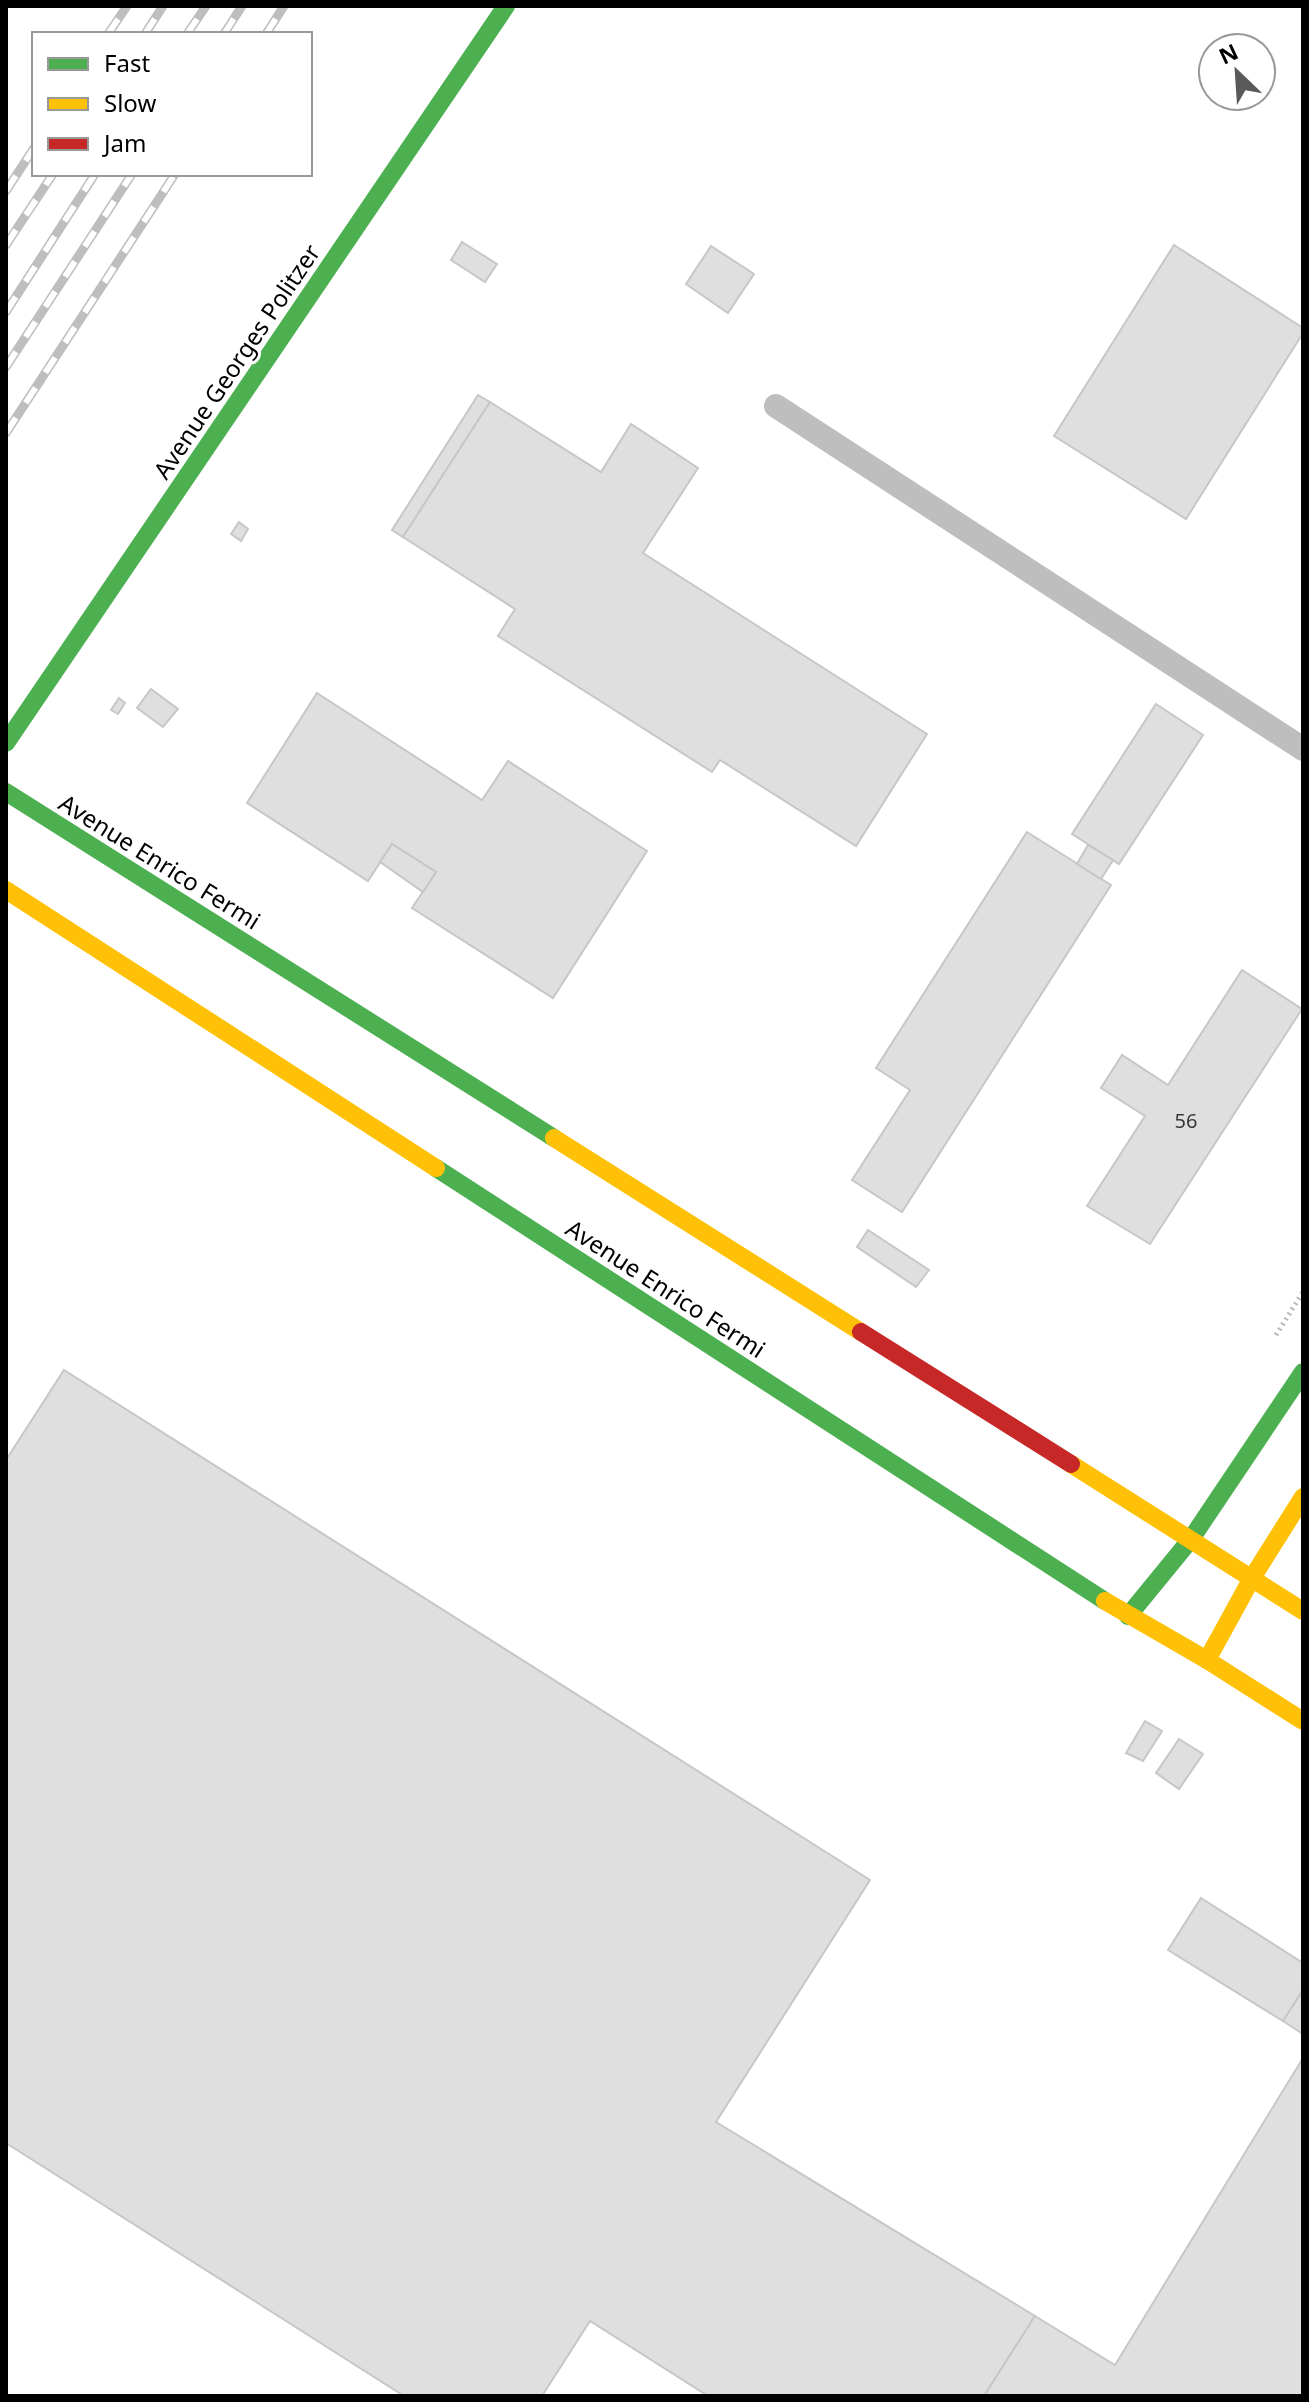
<svg xmlns="http://www.w3.org/2000/svg" width="1309" height="2402" viewBox="0 0 1309 2402" font-family="'Noto Sans',sans-serif">
	<style>
		.building { fill: #dfdfdf; stroke: #c7c7c7; stroke-width: 2 }
		.lines { fill: none; stroke-linecap: round; stroke-linejoin: round }
		.path { stroke: #b9b9b9; stroke-width: 5; stroke-dasharray: 2 4; stroke-linecap: butt }
		.lane { stroke: #bebebe; stroke-width: 24 }
		.fast { stroke: #4caf50; stroke-width: 18 }
		.slow { stroke: #ffc107; stroke-width: 18 }
		.jam { stroke: #c62828; stroke-width: 18 }
		.rail-casing { stroke: #bebebe; stroke-width: 9 }
		.rail { stroke: #fff; stroke-width: 6; stroke-dasharray: 18; stroke-linecap: butt }
		.labels { text-anchor: middle; dominant-baseline: central; stroke-width: 6; stroke-linejoin: round; paint-order: stroke }
		.number-label { font-size: 20px; fill: #383838 }
		.street-label { font-size: 24px; fill: #000; stroke: #fff }
	</style>
	<rect width="100%" height="100%" fill="#fff"/>
	<g class="building">
		<path d="M462,242L497,264L485,282L451,260Z"/>
		<path d="M1174,245L1303,328V333L1186,519L1054,436Z"/>
		<path d="M711,246L754,274L728,313L686,284Z"/>
		<path d="M478,395L490,402L403,537L392,530Z"/>
		<path d="M490,402L601,472L631,424L698,468L643,553L927,734L856,846L720,760L712,772L498,636L515,609L403,537Z"/>
		<path d="M239,522L248,529L241,541L231,534Z"/>
		<path d="M151,689L178,709L163,727L137,708Z"/>
		<path d="M317,693L482,800L508,761L647,851L553,998L412,908L436,872L392,844L368,881L247,803Z"/>
		<path d="M119,698L125,703L118,714L111,710Z"/>
		<path d="M1156,704L1203,735L1119,864L1072,834Z"/>
		<path d="M1027,832L1111,885L902,1212L852,1180L910,1090L876,1068Z"/>
		<path d="M392,844L436,872L423,892L380,862Z"/>
		<path d="M1088,845L1113,860L1101,879L1077,864Z"/>
		<path d="M1242,970L1302,1009L1150,1244L1087,1206L1145,1116L1101,1088L1122,1055L1168,1085Z"/>
		<path d="M868,1230L929,1270L916,1287L857,1247Z"/>
		<path d="M64,1370L870,1880L716,2122L1035,2316L984,2396H708L590,2321L542,2396H404L6,2143V1460Z"/>
		<path d="M1145,1721L1162,1731L1143,1761L1126,1753Z"/>
		<path d="M1179,1739L1203,1754L1179,1789L1156,1773Z"/>
		<path d="M1201,1898L1303,1963V1990L1283,2021L1168,1950Z"/>
		<path d="M1303,1990V2034L1283,2021Z"/>
		<path d="M1303,2058V2396H984L1035,2316L1115,2365Z"/>
	</g>
	<g class="lines">
		<path class="path" d="M1276,1335L1303,1292"/>
		<path class="lane" d="M776,406L1303,749"/>
		<g class="fast">
			<path d="M6,743L506,6"/>
			<path d="M6,792L554,1138"/>
			<path d="M436,1168L1105,1601"/>
			<path d="M1128,1616L1191,1539L1303,1372"/>
		</g>
		<g class="slow">
			<path d="M6,890L436,1168"/>
			<path d="M554,1138L861,1332"/>
			<path d="M1071,1464L1303,1611"/>
			<path d="M1105,1601L1207,1660L1303,1721"/>
			<path d="M1207,1660L1252,1578L1303,1497"/>
		</g>
		<path class="jam" d="M861,1332L1071,1464"/>
		<g class="rail-casing">
			<g id="rail">
				<path d="M108,34L127,6"/>
				<path d="M145,34L163,6"/>
				<path d="M187,34L206,6"/>
				<path d="M224,34L242,6"/>
				<path d="M266,34L284,6"/>
				<path d="M6,191L34,148"/>
				<path d="M6,245L53,174"/>
				<path d="M6,312L95,174"/>
				<path d="M6,367L132,174"/>
				<path d="M6,433L175,174"/>
			</g>
		</g>
		<use href="#rail" class="rail"/>
	</g>
	<g class="labels">
		<g class="number-label">
			<text x="1186" y="1120">56</text>
		</g>
		<g class="street-label">
			<text transform="translate(236 361) rotate(-56)">Avenue Georges Politzer</text>
			<text transform="translate(160 861) rotate(32)">Avenue Enrico Fermi</text>
			<text transform="translate(666 1288) rotate(33)">Avenue Enrico Fermi</text>
		</g>
	</g>
	<rect width="1309" height="2402" fill="none" stroke="#000000" stroke-width="16"/>
	<rect x="32" y="32" width="280" height="144" fill="#ffffff" stroke="#999999" stroke-width="2"/>
	<rect x="48" y="58" width="40" height="12" fill="#4caf50" stroke="#999999" stroke-width="2"/>
	<text x="104" y="72" font-size="24" fill="#000000">Fast</text>
	<rect x="48" y="98" width="40" height="12" fill="#ffc107" stroke="#999999" stroke-width="2"/>
	<text x="104" y="112" font-size="24" fill="#000000">Slow</text>
	<rect x="48" y="138" width="40" height="12" fill="#c62828" stroke="#999999" stroke-width="2"/>
	<text x="104" y="152" font-size="24" fill="#000000">Jam</text>
	<g transform="translate(1237 72) rotate(335)"><circle r="38" fill="#ffffff" stroke="#999999" stroke-width="2"/>
	<path d="M0-6L14 30L0 20L-14 30Z" fill="#595959"/>
	<text y="-12" font-size="22" font-weight="bold" text-anchor="middle" fill="#000000">N</text>
	</g>
</svg>
